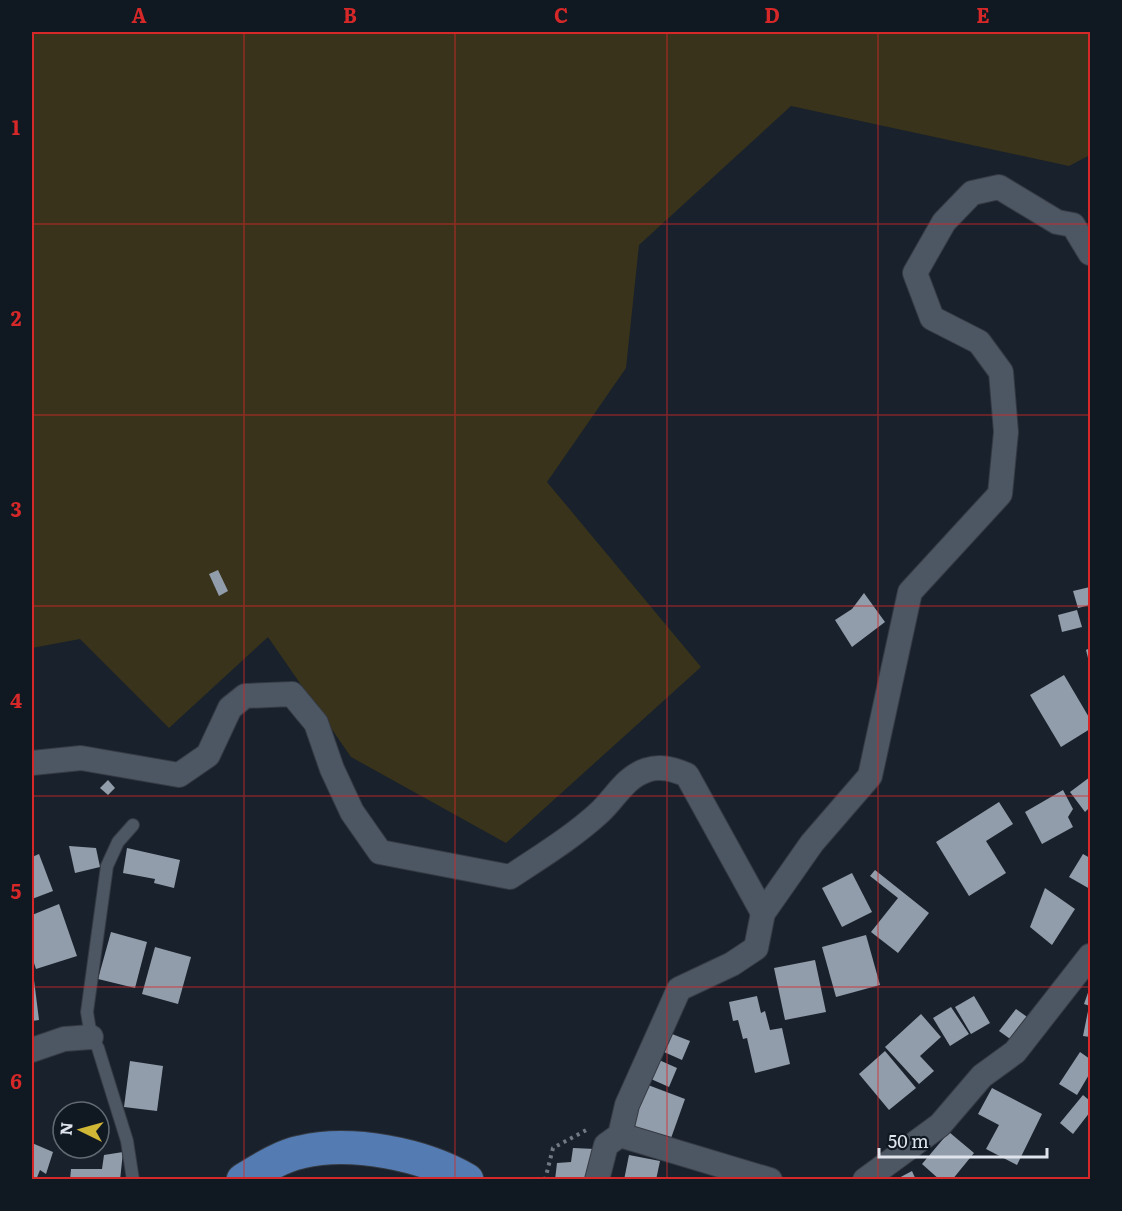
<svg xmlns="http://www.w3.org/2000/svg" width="1122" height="1211" viewBox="0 0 1122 1211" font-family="Literata,serif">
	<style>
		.green { fill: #38331a }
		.building { fill: #929dab }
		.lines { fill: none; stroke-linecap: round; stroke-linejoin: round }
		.service-casing { stroke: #353b44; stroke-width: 14 }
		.minor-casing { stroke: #353b44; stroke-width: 26 }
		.trunk-casing { stroke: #353b44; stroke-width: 35 }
		.path { stroke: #727983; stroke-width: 4; stroke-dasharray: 3 4.5; stroke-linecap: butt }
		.service { stroke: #4d5663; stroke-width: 12 }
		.minor { stroke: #4d5663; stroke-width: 24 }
		.trunk { stroke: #547cb2; stroke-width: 33 }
		.grid { fill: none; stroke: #d62828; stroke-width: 1.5; stroke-opacity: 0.55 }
		.neatline { fill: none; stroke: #d62828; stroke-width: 2 }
		.grid-label { font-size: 20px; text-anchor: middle; font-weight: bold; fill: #d62828 }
	</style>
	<rect width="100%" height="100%" fill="#19212c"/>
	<path class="green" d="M32,32H1090V155L1069,166L791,106L639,245L626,368L547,482L701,667L506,843L351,757L268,637L169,728L80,639L32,648Z"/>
	<g class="building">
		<path d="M218,570L228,591L219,596L209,574Z"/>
		<path d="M1090,587V605L1078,608L1073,591Z"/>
		<path d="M864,593L885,622L852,647L835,620L852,609Z"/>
		<path d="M1077,610L1082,627L1062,632L1058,615Z"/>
		<path d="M1090,648V666L1086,650Z"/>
		<path d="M1064,675L1090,719V729L1061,747L1030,695Z"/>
		<path d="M1090,777V807L1085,812L1070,792Z"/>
		<path d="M108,780L115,788L108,795L100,788Z"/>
		<path d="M1063,790L1073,809L1068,817L1073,827L1042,844L1025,812Z"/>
		<path d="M999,802L1013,824L986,841L1006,873L969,896L936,842Z"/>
		<path d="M69,846L96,848L100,867L75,873Z"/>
		<path d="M127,848L180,860L174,888L154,883L155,879L123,873Z"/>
		<path d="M39,854L53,891L32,899V857Z"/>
		<path d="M1083,854L1090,858V889L1069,877Z"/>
		<path d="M875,870L929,913L898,953L871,932L898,898L870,876Z"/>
		<path d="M852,873L872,912L842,927L822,888Z"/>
		<path d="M1045,888L1075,909L1052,945L1030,927Z"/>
		<path d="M59,904L77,956L36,969L32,957V915Z"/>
		<path d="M111,932L147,942L135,988L98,979Z"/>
		<path d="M866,935L880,985L836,997L822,947Z"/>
		<path d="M155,947L191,957L178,1004L142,994Z"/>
		<path d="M815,960L826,1012L785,1020L774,968Z"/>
		<path d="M34,980L39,1020L32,1021V981Z"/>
		<path d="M1090,987V1006L1084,1004Z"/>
		<path d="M757,996L761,1013L765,1011L770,1030L782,1028L790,1064L755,1073L747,1038L743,1039L738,1020L733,1021L729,1002Z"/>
		<path d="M974,996L990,1023L971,1034L955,1007Z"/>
		<path d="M951,1007L969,1034L950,1046L933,1018Z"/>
		<path d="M1016,1009L1030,1019L1013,1041L999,1031Z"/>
		<path d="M1088,1011L1090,1012V1037L1083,1036Z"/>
		<path d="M921,1014L941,1037L920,1056L934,1071L919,1084L885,1047Z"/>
		<path d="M672,1034L690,1041L682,1060L664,1052Z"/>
		<path d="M885,1051L916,1088L889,1110L859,1074Z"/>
		<path d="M1080,1052L1090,1059V1073L1077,1095L1059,1084Z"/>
		<path d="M659,1060L677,1068L669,1087L651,1079Z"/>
		<path d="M130,1061L163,1066L157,1111L124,1107Z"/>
		<path d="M648,1085L685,1099L670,1141L632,1127Z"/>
		<path d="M992,1088L1042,1114L1017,1165L986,1149L999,1125L978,1114Z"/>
		<path d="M1083,1095L1090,1101V1112L1073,1134L1060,1123Z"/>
		<path d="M99,1118L104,1120L99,1132Z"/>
		<path d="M949,1132L974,1153L952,1180H940L922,1164Z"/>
		<path d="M32,1143L53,1152L46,1174L40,1170L36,1180H32Z"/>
		<path d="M573,1148L595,1149L591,1180H555L557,1163L571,1162Z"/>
		<path d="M123,1152L120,1180H70L71,1169H102L104,1155Z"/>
		<path d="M629,1155L660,1161L656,1180H624Z"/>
		<path d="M912,1171L916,1180H895Z"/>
	</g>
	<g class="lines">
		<g class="service-casing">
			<path id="service" d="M133,1180L127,1141L98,1048L91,1037L87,1012L107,866L118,842L133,825"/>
		</g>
		<g class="minor-casing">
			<g id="minor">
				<path d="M32,763L81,758L179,775L208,755L230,708L245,696L292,694L316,723L332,769L352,812L380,852L510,877C540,857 573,837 600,812C616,797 625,777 647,770C661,765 675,770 687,775L763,913"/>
				<path d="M32,1050L64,1039L91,1037"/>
				<path d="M620,1135L770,1180"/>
				<path d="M597,1180L606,1145L620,1135L627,1105L679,989L732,964L756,948L763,913L812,843L870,776L910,592L1000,494L1006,432L1001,372L979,342L932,318L915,273L944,222L972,193L999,187L1057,222L1073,225L1090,253"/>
				<path d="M865,1180L940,1125L982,1076L1015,1052L1090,956"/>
			</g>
		</g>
		<g class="trunk-casing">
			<path id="trunk" d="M243,1180C261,1169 281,1156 301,1152C351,1140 423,1154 467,1180"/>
		</g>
		<path class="path" d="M545,1180L553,1148L590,1128"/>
		<use href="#service" class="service"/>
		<use href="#minor" class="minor"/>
		<use href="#trunk" class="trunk"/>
	</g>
	<path class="grid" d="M244,32V1180M455,32V1180M667,32V1180M878,32V1180M32,224H1090M32,415H1090M32,606H1090M32,796H1090M32,987H1090"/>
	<rect width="1122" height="1211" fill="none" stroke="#101822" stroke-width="66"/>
	<g transform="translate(81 1130) rotate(275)"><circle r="28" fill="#101822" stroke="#636a73" stroke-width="1.5"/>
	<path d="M0-4.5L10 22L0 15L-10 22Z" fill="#d1b736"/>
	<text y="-9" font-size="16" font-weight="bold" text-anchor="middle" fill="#dfe4ec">N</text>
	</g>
	<path d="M879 1148v9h168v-9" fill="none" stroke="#dfe4ec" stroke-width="3"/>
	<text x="888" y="1148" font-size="18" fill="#dfe4ec" stroke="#101822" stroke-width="4.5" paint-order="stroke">50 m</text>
	<rect x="33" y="33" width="1056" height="1145" class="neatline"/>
	<g class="grid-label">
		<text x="139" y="23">A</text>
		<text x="350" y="23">B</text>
		<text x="561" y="23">C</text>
		<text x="772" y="23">D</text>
		<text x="983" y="23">E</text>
		<text x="16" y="135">1</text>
		<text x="16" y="326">2</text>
		<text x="16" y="517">3</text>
		<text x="16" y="708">4</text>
		<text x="16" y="899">5</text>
		<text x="16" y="1089">6</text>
	</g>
</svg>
